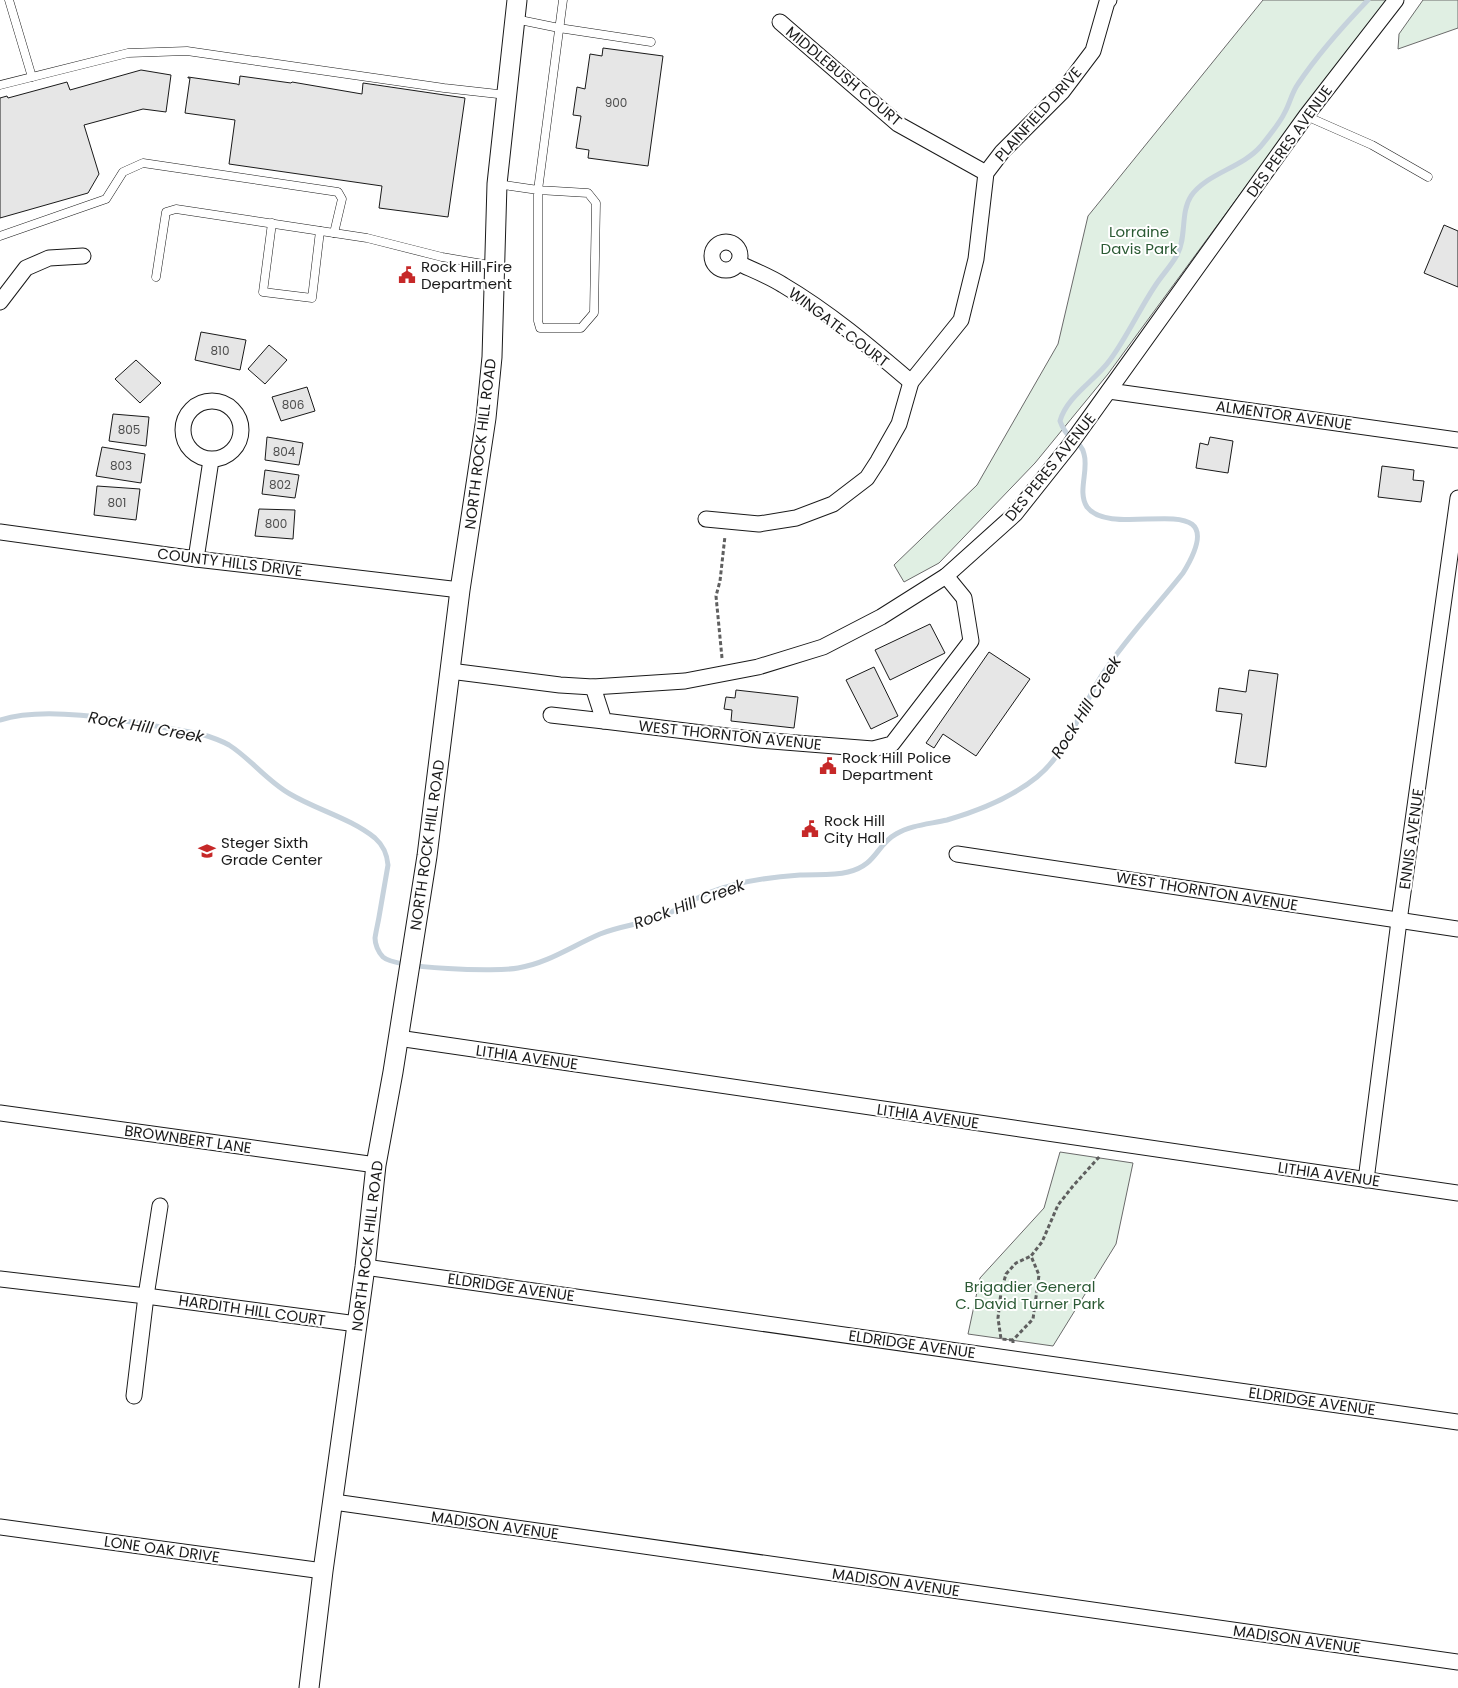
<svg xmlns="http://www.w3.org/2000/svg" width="1458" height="1688" viewBox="0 0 1458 1688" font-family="Poppins,sans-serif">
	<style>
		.green { fill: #e0efe3; stroke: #6a6a6a }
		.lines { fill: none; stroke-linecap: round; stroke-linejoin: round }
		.stream { stroke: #c6d2dc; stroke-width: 5 }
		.building { fill: #e6e6e6; stroke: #1a1a1a }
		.service-casing { stroke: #1a1a1a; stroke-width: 9 }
		.minor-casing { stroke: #1a1a1a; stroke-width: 17 }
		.tertiary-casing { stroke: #1a1a1a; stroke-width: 21 }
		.path { stroke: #5f5f5f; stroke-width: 3; stroke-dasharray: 4 2.5; stroke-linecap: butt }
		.service { stroke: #fff; stroke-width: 8 }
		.minor { stroke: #fff; stroke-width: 15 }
		.tertiary { stroke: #fff; stroke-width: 19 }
		.labels { text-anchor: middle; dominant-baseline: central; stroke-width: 4; stroke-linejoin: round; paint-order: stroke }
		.number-label { font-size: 12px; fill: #4d4d4d }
		.street-label { font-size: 15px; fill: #1a1a1a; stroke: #fff }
		.park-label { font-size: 15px; fill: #2b5a34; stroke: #fff }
		.poi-label { font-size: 15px; fill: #1a1a1a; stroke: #fff; text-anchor: start }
		.water-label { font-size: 16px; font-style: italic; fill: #1a1a1a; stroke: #fff }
	</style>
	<rect width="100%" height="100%" fill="#fff"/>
	<g class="green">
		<path d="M1263,0H1391L1252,178L1108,374L1035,463L939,563L904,582L894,565L977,485L1058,344L1088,216Z"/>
		<path d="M1423,0H1458V28L1398,49L1399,34Z"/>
		<path d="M1060,1152L1133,1163L1116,1244L1053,1346L968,1334L980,1278L1044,1208Z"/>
	</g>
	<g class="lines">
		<path class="stream" d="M0,720C53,703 145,725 201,734C211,737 220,740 229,745C251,759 267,781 290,794C317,810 350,818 375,838C384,846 387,854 388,865C385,882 382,900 379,917C378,923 376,931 375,938C375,944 378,952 383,957C396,969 498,972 518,968C548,963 572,946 600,934C620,926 641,924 661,917C677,910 692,900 708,893C736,882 770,877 800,875C816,874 832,876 848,872C877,865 876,845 896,834C911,825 930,824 947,820C978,811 1011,798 1037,777C1070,750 1081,706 1104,672C1127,637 1157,606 1183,573C1240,480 1114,543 1087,507C1077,492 1089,470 1084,454C1082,443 1071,440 1065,431C1063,428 1061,424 1060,421C1067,396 1095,381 1110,360C1127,337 1139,310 1155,286C1162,275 1171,266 1177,255C1187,237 1180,213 1191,196C1207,173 1242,168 1261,146C1269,136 1280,123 1285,112C1290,103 1292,92 1298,84C1318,54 1343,26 1368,0"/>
	</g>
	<g class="building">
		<path d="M603,48L663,56L648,166L588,158L589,150L576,148L581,116L573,115L577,87L585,89L590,54L602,56Z"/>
		<path d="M141,70L171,75L166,112L143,109L84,125L99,174L88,193L0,218V98L7,96L8,98L67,82L70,90Z"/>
		<path d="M240,76L291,83L292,82L362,94L363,83L465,98L448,217L379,208L382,186L229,164L235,120L185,113L190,78H188V77L237,84L239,85Z"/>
		<path d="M1444,225L1458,231V287L1424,273Z"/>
		<path d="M201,332L246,340L240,370L195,360Z"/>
		<path d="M269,345L287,360L265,384L248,369Z"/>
		<path d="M136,360L161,383L140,403L115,379Z"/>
		<path d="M307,387L315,411L281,421L272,397Z"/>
		<path d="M113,414L149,417L146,446L109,441Z"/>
		<path d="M267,437L303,443L299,465L265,460Z"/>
		<path d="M1210,437L1233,441L1228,473L1196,468L1200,443L1208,445Z"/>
		<path d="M102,447L145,454L141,483L96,476Z"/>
		<path d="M1382,466L1414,470L1413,480L1424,481L1421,502L1378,497Z"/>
		<path d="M265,470L299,475L295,498L262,494Z"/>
		<path d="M97,486L140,489L136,520L94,515Z"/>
		<path d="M259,509L295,510L293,539L255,536Z"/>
		<path d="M930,624L945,653L890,680L875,650Z"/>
		<path d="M989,652L1030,679L976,756L943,734L934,748L926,743Z"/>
		<path d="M874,667L898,716L871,729L846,680Z"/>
		<path d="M1249,670L1278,674L1266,767L1235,763L1242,714L1216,711L1219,688L1246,692Z"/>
		<path d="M736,690L798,697L794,728L731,721L732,710L724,709L726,697L735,698Z"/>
	</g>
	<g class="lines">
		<g class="service-casing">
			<g id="service">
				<path d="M9,0L32,77"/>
				<path d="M515,19L559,28L651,42"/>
				<path d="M0,85L128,53L187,51L444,88L507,95"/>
				<path d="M1306,116L1372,145L1428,177"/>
				<path d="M497,184L538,190L588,193L596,203L594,313L581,328H540L538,321V190L563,0"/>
				<path d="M272,223L263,292L312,298L320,231"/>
				<path d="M0,236L106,199L123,172L143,163L338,192L342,199L334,233"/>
				<path d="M156,277L166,212L176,209L367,238L442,257L495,266"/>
			</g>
		</g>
		<g class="minor-casing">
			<g id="minor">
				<path d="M780,22L898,124L986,173"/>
				<circle cx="726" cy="256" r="14"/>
				<path d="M738,263C753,270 769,276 783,285C829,312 870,347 911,382"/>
				<path d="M0,302L26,268L49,258L83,256"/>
				<path d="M1109,391L1458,440"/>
				<circle cx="212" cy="430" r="29"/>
				<path d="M706,519L759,524L796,518L833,504L867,478L878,461L899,424L911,382L961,320L976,259L986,173L1002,152L1062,92L1093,51L1107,2L1109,0"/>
				<path d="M0,532L196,559L460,590"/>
				<path d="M196,559L211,460"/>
				<path d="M450,671L560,685L593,687L685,681L758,667L823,647L881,617L946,576L1015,514L1069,446L1306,116L1396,0"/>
				<path d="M593,687L604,721L759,740L873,749L892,744L971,641L964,598L946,576"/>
				<path d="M551,715L604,721"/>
				<path d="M957,854L1458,929"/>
				<path d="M398,1038L1458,1193"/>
				<path d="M0,1113L376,1165"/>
				<path d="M1366,1180L1399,921L1458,498"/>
				<path d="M365,1267L1458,1422"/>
				<path d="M0,1279L146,1296L357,1324"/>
				<path d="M134,1396L146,1296L160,1206"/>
				<path d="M334,1502L1458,1662"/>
				<path d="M0,1527L323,1571"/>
			</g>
		</g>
		<g class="tertiary-casing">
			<path id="tertiary" d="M309,1688L323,1571L365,1267L376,1165L393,1072L427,856L460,590L486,418L492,357L497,184L517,0"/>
		</g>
		<g class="path">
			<path d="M722,658L716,596L720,581L725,536"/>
			<path d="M1013,1340L1001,1339L998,1318L1001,1292L1006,1274L1016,1263L1031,1256"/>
			<path d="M1013,1343V1340L1033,1319L1039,1275L1031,1256L1042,1242L1058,1205L1073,1186L1100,1156"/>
		</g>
		<use href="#service" class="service"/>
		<use href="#minor" class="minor"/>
		<use href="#tertiary" class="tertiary"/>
	</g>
	<defs>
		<g id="civic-bare" transform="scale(1.35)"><path d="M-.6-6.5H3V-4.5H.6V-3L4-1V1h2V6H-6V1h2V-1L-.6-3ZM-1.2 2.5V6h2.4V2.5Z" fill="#c62828" stroke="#fff" stroke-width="2.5" paint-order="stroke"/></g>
		<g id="school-bare" transform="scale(1.35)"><path d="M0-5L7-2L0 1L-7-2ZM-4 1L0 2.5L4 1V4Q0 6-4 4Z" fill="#c62828" stroke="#fff" stroke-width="2.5" paint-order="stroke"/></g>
	</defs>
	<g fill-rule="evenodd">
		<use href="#civic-bare" x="407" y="275"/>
		<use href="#civic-bare" x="828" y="766"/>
		<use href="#civic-bare" x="810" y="829"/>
		<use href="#school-bare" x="207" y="851"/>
	</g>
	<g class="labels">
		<g class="number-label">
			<text x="616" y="102">900</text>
			<text x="220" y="350">810</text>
			<text x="293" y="404">806</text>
			<text x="129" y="429">805</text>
			<text x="284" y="451">804</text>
			<text x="121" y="465">803</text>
			<text x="280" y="484">802</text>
			<text x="117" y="502">801</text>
			<text x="276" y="523">800</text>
		</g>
		<g class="street-label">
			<text transform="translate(844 76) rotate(40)">MIDDLEBUSH COURT</text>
			<text transform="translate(1038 114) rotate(-48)">PLAINFIELD DRIVE</text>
			<text transform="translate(1289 141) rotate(-54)">DES PERES AVENUE</text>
			<text transform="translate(839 327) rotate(37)">WINGATE COURT</text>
			<text transform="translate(1284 415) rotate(8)">ALMENTOR AVENUE</text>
			<text transform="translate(480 444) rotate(-83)">NORTH ROCK HILL ROAD</text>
			<text transform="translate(1050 467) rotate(-51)">DES PERES AVENUE</text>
			<text transform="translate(230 562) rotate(7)">COUNTY HILLS DRIVE</text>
			<text transform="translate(730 735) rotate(6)">WEST THORNTON AVENUE</text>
			<text transform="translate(1411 839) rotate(-82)">ENNIS AVENUE</text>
			<text transform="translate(427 845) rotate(-82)">NORTH ROCK HILL ROAD</text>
			<text transform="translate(1207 891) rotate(9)">WEST THORNTON AVENUE</text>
			<text transform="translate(527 1057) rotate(8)">LITHIA AVENUE</text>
			<text transform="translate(928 1116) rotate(8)">LITHIA AVENUE</text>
			<text transform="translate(188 1139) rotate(8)">BROWNBERT LANE</text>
			<text transform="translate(1329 1174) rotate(8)">LITHIA AVENUE</text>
			<text transform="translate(367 1246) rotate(-83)">NORTH ROCK HILL ROAD</text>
			<text transform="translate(511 1287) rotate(8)">ELDRIDGE AVENUE</text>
			<text transform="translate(252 1310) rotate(8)">HARDITH HILL COURT</text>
			<text transform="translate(912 1344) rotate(8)">ELDRIDGE AVENUE</text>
			<text transform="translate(1312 1401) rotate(8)">ELDRIDGE AVENUE</text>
			<text transform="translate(495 1525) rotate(8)">MADISON AVENUE</text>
			<text transform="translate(162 1549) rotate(8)">LONE OAK DRIVE</text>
			<text transform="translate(896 1582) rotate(8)">MADISON AVENUE</text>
			<text transform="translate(1297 1639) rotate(8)">MADISON AVENUE</text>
		</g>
		<g class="park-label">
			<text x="1139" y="231">Lorraine<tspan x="1139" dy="17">Davis Park</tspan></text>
			<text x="1030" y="1286">Brigadier General<tspan x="1030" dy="17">C. David Turner Park</tspan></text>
		</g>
		<g class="poi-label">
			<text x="421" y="266">Rock Hill Fire<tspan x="421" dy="17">Department</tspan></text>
			<text x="842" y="757">Rock Hill Police<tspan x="842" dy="17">Department</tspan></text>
			<text x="824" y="820">Rock Hill<tspan x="824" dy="17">City Hall</tspan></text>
			<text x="221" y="842">Steger Sixth<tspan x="221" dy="17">Grade Center</tspan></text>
		</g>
		<g class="water-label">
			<text transform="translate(1086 707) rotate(-58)">Rock Hill Creek</text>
			<text transform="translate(146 727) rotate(10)">Rock Hill Creek</text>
			<text transform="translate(689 904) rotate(-20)">Rock Hill Creek</text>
		</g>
	</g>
</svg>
